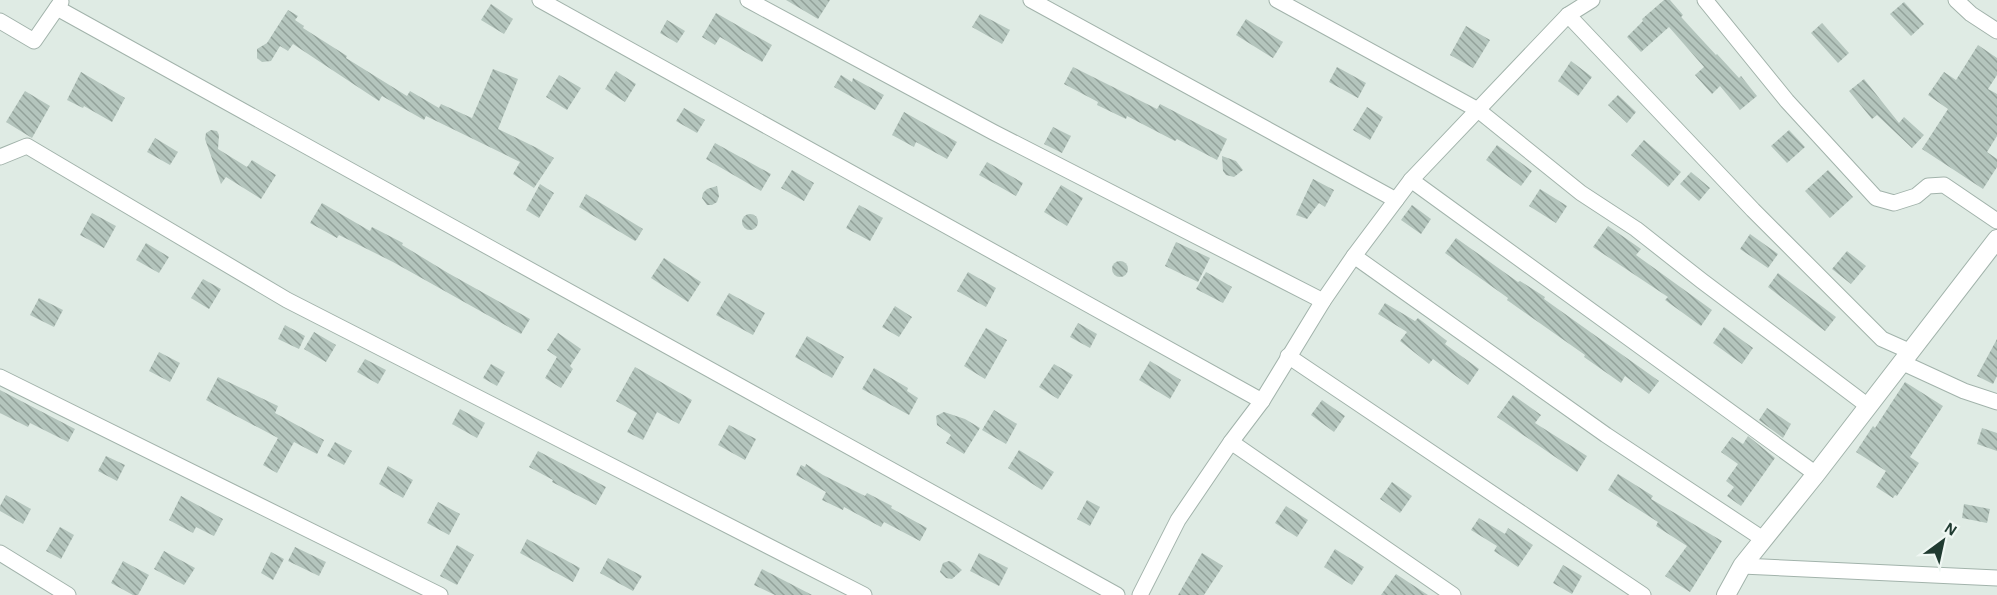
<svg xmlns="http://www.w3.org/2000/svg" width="1997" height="595" viewBox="0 0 1997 595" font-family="'Alegreya Sans',sans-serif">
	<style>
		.building { fill: url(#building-back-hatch) }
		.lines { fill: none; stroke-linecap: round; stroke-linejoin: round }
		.minor-casing { stroke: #a2b3ab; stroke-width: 17 }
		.tertiary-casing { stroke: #a2b3ab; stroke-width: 20 }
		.minor { stroke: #fff; stroke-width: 15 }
		.tertiary { stroke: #fff; stroke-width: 18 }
	</style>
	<defs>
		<pattern id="building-back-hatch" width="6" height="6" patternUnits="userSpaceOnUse" patternTransform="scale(1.5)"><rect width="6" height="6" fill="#b4c5bd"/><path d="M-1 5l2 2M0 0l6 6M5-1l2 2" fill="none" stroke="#92a19a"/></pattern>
	</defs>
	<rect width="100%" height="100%" fill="#dfebe4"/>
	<g class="building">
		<path d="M786,0H830L818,19Z"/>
		<path d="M1664,0H1670L1683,15L1681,17L1716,55L1717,54L1739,78L1741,76L1757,96L1740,110L1720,86L1712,94L1695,75L1704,67L1669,27L1641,52L1627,37L1643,21L1642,19Z"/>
		<path d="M1904,2L1924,24L1911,36L1890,14Z"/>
		<path d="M491,4L513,19L504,34L481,20Z"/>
		<path d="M288,10L298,16L295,20L304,26L303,28L347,56L346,58L407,96L410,91L439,108L441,104L472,118L493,69L518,79L498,129L537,148L554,158L534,188L513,174L520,162L426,116L424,120L382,96L379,101L293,44L288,51L280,46L271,61L262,62L257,58V49L267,43Z"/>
		<path d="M716,13L772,45L762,62L720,37L715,45L702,37Z"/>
		<path d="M980,14L1010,30L1002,44L972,27Z"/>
		<path d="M1246,19L1283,42L1273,58L1236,35Z"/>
		<path d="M667,20L685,31L677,43L660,33Z"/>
		<path d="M1822,23L1849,53L1838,63L1811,33Z"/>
		<path d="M1466,26L1490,40L1473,68L1450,55Z"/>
		<path d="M1978,45L1997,58V75L1988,89L1997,94V136L1987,152L1997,159V167L1983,189L1922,149L1948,109L1928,95L1944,72L1956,80Z"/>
		<path d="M1571,61L1592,77L1578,96L1558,81Z"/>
		<path d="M1073,67L1157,109L1160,104L1227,139L1217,160L1177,139L1175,141L1127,116L1126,119L1097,105L1098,102L1064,84Z"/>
		<path d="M1337,67L1366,83L1358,98L1329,82Z"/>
		<path d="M616,71L636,84L625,102L605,89Z"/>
		<path d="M81,72L125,98L112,122L84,106L83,108L67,100Z"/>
		<path d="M559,75L581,88L567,110L546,97Z"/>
		<path d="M841,75L852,82L853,78L884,95L875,110L834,87Z"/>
		<path d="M1864,79L1899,123L1904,117L1924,135L1912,148L1877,115L1872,119L1849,91Z"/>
		<path d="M25,91L50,106L32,138L6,122Z"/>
		<path d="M1618,95L1636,112L1627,123L1608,105Z"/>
		<path d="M1367,107L1383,117L1370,140L1353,130Z"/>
		<path d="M684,108L705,120L697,133L676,121Z"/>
		<path d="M904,112L957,142L947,159L916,142L914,147L892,135Z"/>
		<path d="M1053,127L1071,136L1062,153L1044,144Z"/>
		<path d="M211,130L217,131L219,135L218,149L247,167L252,160L276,175L261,199L226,177L221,184L205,139L206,133Z"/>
		<path d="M1789,130L1805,147L1787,163L1771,146Z"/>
		<path d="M155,138L178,152L170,165L147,152Z"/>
		<path d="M1644,140L1681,172L1668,187L1631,155Z"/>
		<path d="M715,143L771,174L761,191L706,159Z"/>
		<path d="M1497,145L1532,171L1521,186L1486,160Z"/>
		<path d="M1222,156L1236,161L1243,170L1234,177L1226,175L1223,171Z"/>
		<path d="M987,162L1023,183L1016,196L979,175Z"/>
		<path d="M792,170L814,183L804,201L781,188Z"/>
		<path d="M1828,170L1853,197L1830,218L1805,191Z"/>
		<path d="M1691,172L1710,188L1699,201L1680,184Z"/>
		<path d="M1313,179L1334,190L1325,207L1319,203L1307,219L1296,215Z"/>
		<path d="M540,184L554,193L539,218L526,210Z"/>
		<path d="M1061,185L1083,198L1067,226L1044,212Z"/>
		<path d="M717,186L719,196L717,202L712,205H707L702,198L703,193L707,189Z"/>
		<path d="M1540,189L1567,206L1556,223L1529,206Z"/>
		<path d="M586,194L643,229L637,239L635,241L579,207Z"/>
		<path d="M322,203L370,231L372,227L403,243L402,245L448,273L530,319L521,334L393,262L339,235L337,238L310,223Z"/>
		<path d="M859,205L883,218L870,241L846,228Z"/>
		<path d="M1412,205L1431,219L1421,234L1401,220Z"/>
		<path d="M92,213L116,226L104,248L80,235Z"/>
		<circle cx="750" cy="222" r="8"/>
		<path d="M1608,226L1641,249L1636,255L1712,310L1701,326L1665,300L1668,297L1593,247Z"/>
		<path d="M1750,234L1778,254L1768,268L1740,249Z"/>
		<path d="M1456,238L1518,282L1520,281L1545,297L1544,299L1659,381L1649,394L1625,376L1621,383L1584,357L1585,355L1507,300L1508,298L1445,253Z"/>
		<path d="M1176,242L1210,258L1198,282L1165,266Z"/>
		<path d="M146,243L169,257L159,273L136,260Z"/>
		<path d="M1847,251L1866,266L1851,284L1832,269Z"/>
		<path d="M664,258L701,282L688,302L651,278Z"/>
		<circle cx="1120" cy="269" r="8"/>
		<path d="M968,272L996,288L986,307L957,291Z"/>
		<path d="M1206,272L1232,287L1223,303L1196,289Z"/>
		<path d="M1778,273L1836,317L1825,331L1768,287Z"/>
		<path d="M203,279L221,289L209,309L191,298Z"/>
		<path d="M729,293L765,313L753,335L716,315Z"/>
		<path d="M39,298L63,310L54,327L30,315Z"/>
		<path d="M1385,303L1415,321L1418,318L1447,341L1445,344L1479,369L1468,385L1433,359L1429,364L1400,341L1407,332L1378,314Z"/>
		<path d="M895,306L912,317L899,337L882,327Z"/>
		<path d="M1078,323L1097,334L1090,348L1070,337Z"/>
		<path d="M285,325L305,336L299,349L278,339Z"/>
		<path d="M1724,327L1753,348L1742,364L1713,343Z"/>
		<path d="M986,328L1007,340L985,379L964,366Z"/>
		<path d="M314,332L336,345L326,362L304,349Z"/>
		<path d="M558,333L581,349L570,366L573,369L561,388L545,378L557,357L547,350Z"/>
		<path d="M807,336L844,357L832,378L795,357Z"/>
		<path d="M1997,339V376L1993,384L1977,376Z"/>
		<path d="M159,352L180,363L170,382L149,371Z"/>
		<path d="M365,359L386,370L378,384L357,372Z"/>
		<path d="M1150,361L1181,380L1170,399L1139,380Z"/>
		<path d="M491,364L505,372L497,386L483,378Z"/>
		<path d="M1054,364L1073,375L1058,399L1039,387Z"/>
		<path d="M635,367L692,400L679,424L657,412L643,440L627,432L637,413L616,401Z"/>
		<path d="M874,368L908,388L907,391L918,398L909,415L862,389Z"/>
		<path d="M218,377L278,406L275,413L324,440L317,454L294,442L277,473L263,465L278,438L206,400Z"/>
		<path d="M1905,382L1943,406L1910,457L1919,463L1897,496L1895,495L1893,498L1876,487L1886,471L1856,452L1873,426L1875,428Z"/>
		<path d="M0,390L75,429L68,442L30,423L28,427L0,413Z"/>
		<path d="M1513,395L1541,415L1535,423L1587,456L1577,472L1497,417Z"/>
		<path d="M1322,400L1345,416L1334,432L1311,415Z"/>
		<path d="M1767,408L1791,424L1783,438L1759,420Z"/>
		<path d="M460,409L485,423L477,438L452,424Z"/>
		<path d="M994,410L1017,424L1006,444L982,430Z"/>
		<path d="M944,412L965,419L980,428L964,454L946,443L951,435L937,425L936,416Z"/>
		<path d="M729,425L756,439L745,460L718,445Z"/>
		<path d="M1982,428L1997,433V451L1977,444Z"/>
		<path d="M1748,436L1775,458L1741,506L1727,496L1734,487L1726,481L1738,464L1721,452L1732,437L1743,444Z"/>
		<path d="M335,442L352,451L344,465L327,456Z"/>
		<path d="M1019,450L1054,472L1042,490L1008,468Z"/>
		<path d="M538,451L606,487L596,505L552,482L553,480L529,467Z"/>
		<path d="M106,456L125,465L117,481L98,471Z"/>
		<path d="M806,464L823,475L865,496L867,493L892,506L891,508L927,528L920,541L884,522L881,527L844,507L843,510L822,500L826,492L796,475L801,465L805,467Z"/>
		<path d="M388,466L413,480L403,498L379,484Z"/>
		<path d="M1618,474L1653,496L1651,499L1722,541L1690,592L1665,576L1687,546L1656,526L1658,522L1608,490Z"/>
		<path d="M1392,482L1412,496L1400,513L1380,499Z"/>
		<path d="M6,495L31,509L23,524L0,511V506Z"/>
		<path d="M181,496L223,519L214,536L196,527L193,533L169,520Z"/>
		<path d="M1087,500L1100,507L1090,526L1077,519Z"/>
		<path d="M438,502L460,514L449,535L427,523Z"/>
		<path d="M1964,504L1990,509L1987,523L1962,518Z"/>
		<path d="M1286,506L1308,520L1297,537L1275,523Z"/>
		<path d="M1479,518L1505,534L1508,528L1533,545L1518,567L1494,551L1497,546L1471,530Z"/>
		<path d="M60,527L74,535L61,559L46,551Z"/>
		<path d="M527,539L580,568L573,582L520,553Z"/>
		<path d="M457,545L474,555L457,585L440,576Z"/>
		<path d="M295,547L326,562L319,576L288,561Z"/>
		<path d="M1335,549L1364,567L1352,585L1324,567Z"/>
		<path d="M164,551L195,568L184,585L154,569Z"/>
		<path d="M271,552L284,559L273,580L261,573Z"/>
		<path d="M979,553L1008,568L999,586L970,571Z"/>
		<path d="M1202,553L1223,566L1204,595H1178Z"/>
		<path d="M608,558L642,576L633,591L600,573Z"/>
		<path d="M123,561L149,575L138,595H133L111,583Z"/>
		<path d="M949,561L954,563L962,570L952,579L946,578L940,572L943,563Z"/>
		<path d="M1563,565L1582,576L1572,594L1553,583Z"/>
		<path d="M762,569L812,595H775L754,585Z"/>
		<path d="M1396,574L1428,595H1381Z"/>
	</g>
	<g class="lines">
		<g class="minor-casing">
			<g id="minor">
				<path d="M540,0L1262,401"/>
				<path d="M748,0L993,132L1323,301"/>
				<path d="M1031,0L1396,200"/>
				<path d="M1277,0L1478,110L1581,193L1636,229L1702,281L1868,406"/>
				<path d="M1705,0L1787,101L1876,198L1894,203L1916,196L1928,186L1944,185L1997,221"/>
				<path d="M1956,0L1971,14L1997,31"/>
				<path d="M57,8L1117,595"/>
				<path d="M1568,15L1753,210L1882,339L1909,351"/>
				<path d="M0,21L34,41L61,2"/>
				<path d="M0,157L27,146L287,300L864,595"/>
				<path d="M1411,180L1816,474"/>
				<path d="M1354,256L1606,435L1763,539"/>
				<path d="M1288,356L1643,595"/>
				<path d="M1901,362L1964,391L1997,402"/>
				<path d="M0,377L440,595"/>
				<path d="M1231,442L1453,595"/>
				<path d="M0,553L68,595"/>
				<path d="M1742,566L1997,578"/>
				<path d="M1140,595L1178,520L1231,442L1262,401L1323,301L1354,256L1411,180L1568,15L1592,0"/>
			</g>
		</g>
		<g class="tertiary-casing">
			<path id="tertiary" d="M1726,595L1742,566L1816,474L1997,239"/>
		</g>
		<use href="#minor" class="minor"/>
		<use href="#tertiary" class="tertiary"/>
	</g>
	<g transform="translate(1943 541) rotate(33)" stroke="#eff7f3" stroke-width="4.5" paint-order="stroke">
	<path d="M0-4.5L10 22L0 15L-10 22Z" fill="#203b31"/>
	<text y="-9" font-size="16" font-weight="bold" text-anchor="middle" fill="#203b31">N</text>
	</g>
</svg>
